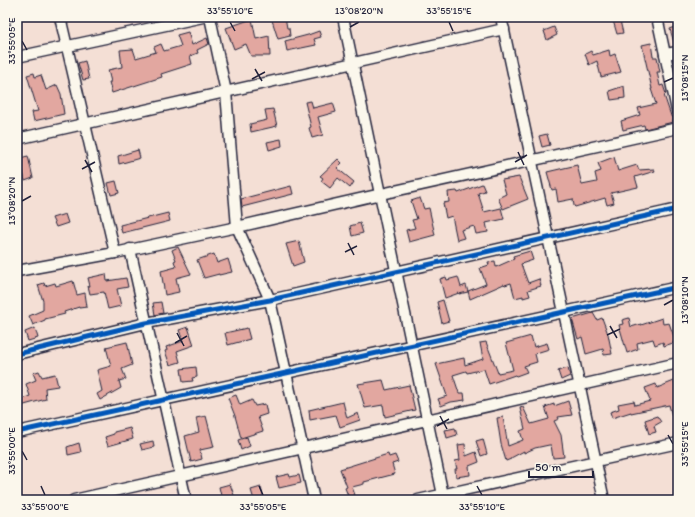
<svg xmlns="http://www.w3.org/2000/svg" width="695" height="517" viewBox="0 0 695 517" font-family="Itim,sans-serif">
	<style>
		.building { fill: #e2a7a0; stroke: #22223b }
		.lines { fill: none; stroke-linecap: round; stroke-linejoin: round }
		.minor-casing { stroke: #22223b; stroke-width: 13 }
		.minor { stroke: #fbf7ec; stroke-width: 10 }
		.cycleway-casing { stroke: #fbf7ec; stroke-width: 8 }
		.cycleway { stroke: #0057b8; stroke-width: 5 }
		.ticks { fill: none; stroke: #22223b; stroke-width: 1.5 }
		.neatline { fill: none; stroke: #22223b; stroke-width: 1.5 }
		.ticks-label { font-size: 10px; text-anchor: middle; fill: #22223b }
	</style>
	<rect width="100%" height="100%" fill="#f4dfd5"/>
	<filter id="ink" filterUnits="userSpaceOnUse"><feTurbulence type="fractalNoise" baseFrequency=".025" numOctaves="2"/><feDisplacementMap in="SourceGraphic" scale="8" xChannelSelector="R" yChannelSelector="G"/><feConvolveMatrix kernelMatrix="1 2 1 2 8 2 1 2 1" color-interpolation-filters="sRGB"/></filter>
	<g filter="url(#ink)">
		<g class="building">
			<path d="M271,17H285L287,28H289L290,36L278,39Z"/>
			<path d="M612,17H619L623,33L617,34Z"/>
			<path d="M252,19L256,39L269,36L270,56H251L246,44L234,49L226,28Z"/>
			<path d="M678,26V46H675L670,29Z"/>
			<path d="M554,27L557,35L547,40L544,31Z"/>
			<path d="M319,31L321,37L314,39L316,45L287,51L285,41L308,35Z"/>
			<path d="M188,32L192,45L207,38L209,44L197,50L198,53L190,56L192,64L161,74L162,77L112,93L109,82H111L108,70L122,67L120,50L133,49L136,58L156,52L154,47L161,44L164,51L181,46L177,35Z"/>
			<path d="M651,43L653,57H657L660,72H657L660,86L663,85L666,94L664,95L673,122L645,129L644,125L623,130L621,121L640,115L638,108L656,104L651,89H652L642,45Z"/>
			<path d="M609,50L610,56L615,54L621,72L601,77L597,61L589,65L585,54L591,51L593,55Z"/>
			<path d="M85,61L89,79L83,80L78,63Z"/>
			<path d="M34,73L35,77L41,75L46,90L57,85L61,94L64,114L34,121L32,112L38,111L27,75Z"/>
			<path d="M624,86L625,98L611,100L609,91Z"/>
			<path d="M311,101L313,108L333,103L336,112L318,117L323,135L312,138L309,128L311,127L305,102Z"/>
			<path d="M273,109L277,126L251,132L250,124L267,120L265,110Z"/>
			<path d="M547,134L550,145L542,147L539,136Z"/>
			<path d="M281,139L282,146L269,150L267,142Z"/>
			<path d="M138,150L140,158L119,164L118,156Z"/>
			<path d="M28,156L33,178L25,181L20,158Z"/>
			<path d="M614,157L618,171L637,165L639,170L654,169L655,171L635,177L638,187L611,193L614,203L607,205L605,198L575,207L574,206L573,199L558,202L556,189L552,190L547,172L577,165L582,185L597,182L595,173L601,171L598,163Z"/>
			<path d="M338,159L342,163L337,168L354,182L350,188L338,178L330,188L321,181L323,178L320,176Z"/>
			<path d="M519,177L528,199L503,209L498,198L506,194L502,180Z"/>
			<path d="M116,181L119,193L111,195L108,183Z"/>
			<path d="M482,184L485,191L478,193L484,212L501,208L504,219L486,223L488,232L476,234L474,226L461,230L464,238L457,240L452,216L446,218L443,203L449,202L448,192L457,191L458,193Z"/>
			<path d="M291,186L293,194L242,207L241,199Z"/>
			<path d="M420,198L424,209L429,208L435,235L409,242L406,230L415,228L412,220L417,219L411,201Z"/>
			<path d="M168,213L170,221L122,233L120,225Z"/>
			<path d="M65,214L68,223L56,227L52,218Z"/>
			<path d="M360,223L363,233L352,236L350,226Z"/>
			<path d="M299,241L304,262L293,266L286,244Z"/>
			<path d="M178,247L191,274L176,278L179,292L165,295L161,271L176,267L174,261L176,260L172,250Z"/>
			<path d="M530,251L533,260L521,264L528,283L539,279L541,286L528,290L530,296L523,298V296L515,298L511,283L505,285L504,284L470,299L468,291L486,284L480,268L489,265L488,262L495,261L496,267L514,259L513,256Z"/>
			<path d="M214,254L217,263L228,259L232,272L219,275V274L204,278L197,260Z"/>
			<path d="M106,274L107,281L126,278L128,287L117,289L121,306L108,309L104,292L90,294L88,286H90L88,278Z"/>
			<path d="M446,277L447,280L458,277L461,287L466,285L468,292L459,294V293L445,298L440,279Z"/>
			<path d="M73,281L77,295L85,293L87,307L79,308V307L64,312L65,314L45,319V320L33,325L29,316L43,310V301L38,285L44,283L45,286L55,283L56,286Z"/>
			<path d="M443,300L449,321L442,323L437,302Z"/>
			<path d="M161,302L163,313L155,315L153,303Z"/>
			<path d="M593,313L597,320L602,318L608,334L612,354L604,355L603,349L586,354L582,337L578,339L572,319Z"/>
			<path d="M629,318L631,327L641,324V325L662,318L663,324L669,323L676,342L664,346L663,342L655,345L653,339L637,343L638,349L627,353L619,325L623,324L622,320Z"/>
			<path d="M188,327L194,345L177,351L180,362L170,365L165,351L167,350L166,347L183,341L179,330Z"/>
			<path d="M35,328L38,338L28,341L25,332Z"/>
			<path d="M247,328L250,339L228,345L225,333Z"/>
			<path d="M531,336L534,347L547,343L549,349L536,353L535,354L537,362L524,366L527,372L516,376L515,375L489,384L484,369L467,373L466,371L453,375L459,393H464L465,400L451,402L441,406L438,399L447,396L436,364L464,358L465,365L483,359L480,343L486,342L498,373L513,370L506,343Z"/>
			<path d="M127,342L132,365L122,369L126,379L119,381L121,388L100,400L97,394L102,391L97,370L111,366L106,347Z"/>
			<path d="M196,367L197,377L192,378L193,381L183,382L181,369Z"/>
			<path d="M568,368L570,376L561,380L558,371Z"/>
			<path d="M39,371L42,377L55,374L58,386L45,388L46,399L17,407V401L30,396L26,384L36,380L33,373Z"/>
			<path d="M383,380L386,390L409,385L415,410L385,417L383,405L365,408L358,384Z"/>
			<path d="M674,381L678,390V413L672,416L669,405L631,413V412L612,418L610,412L619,409L618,404L634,401L635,405L650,401L645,388L656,384L657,388Z"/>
			<path d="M236,395L240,405L252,400L255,406L265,404L267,414L258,417L263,431L241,438L235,416L228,398Z"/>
			<path d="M568,401L572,415L558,417L559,419L554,421L561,435L564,457L553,458L551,445H549L535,448L524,453V451L511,458V459L506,461L501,444L497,418L503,417L508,446L523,440L520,431L525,429L520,408L523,407L531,424L549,419L545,407L554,404V406Z"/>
			<path d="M343,402L347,418L358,413L360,420L340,427L336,415L310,420L309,410Z"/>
			<path d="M206,416L214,447L200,450L202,459L191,462L185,436L199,432L196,418Z"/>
			<path d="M657,416L661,422L654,426L656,432L649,434L645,420Z"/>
			<path d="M130,428L133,439L108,446L105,437L114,434V432Z"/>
			<path d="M455,428L457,435L447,438L445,430Z"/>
			<path d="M247,437L250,446L241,450L238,440Z"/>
			<path d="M483,439L487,454L481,456L476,441Z"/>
			<path d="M153,441L154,447L142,450L140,444Z"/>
			<path d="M79,443L81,452L68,455L67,447Z"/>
			<path d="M465,444L466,456L476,452L479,462L469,466L470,475L456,477L455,469H457L455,461L460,460L458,445Z"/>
			<path d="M388,454L389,457L395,455L398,462L392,464L395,474L364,482V484L352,487L355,495L349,498L345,488L347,487L340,469Z"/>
			<path d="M289,474L290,477L299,475L301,483L279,488L276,477Z"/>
			<path d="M230,484L235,498L222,500L219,487Z"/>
			<path d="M261,487L264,500H254L251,490Z"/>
		</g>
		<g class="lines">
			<g class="minor-casing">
				<g id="minor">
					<path d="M60,17L115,253"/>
					<path d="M210,17L226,92L237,227L270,300L314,500"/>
					<path d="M343,17L444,500"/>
					<path d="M501,17L604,500"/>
					<path d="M657,17L678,115"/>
					<path d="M665,54L678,52"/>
					<path d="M17,57L203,17"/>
					<path d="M17,139L504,29"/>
					<path d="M130,249L186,500"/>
					<path d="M17,271L115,253L237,227L381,194L678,128"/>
					<path d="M17,354L146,323L270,300L678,209"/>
					<path d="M17,432L678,287"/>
					<path d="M74,500L678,363"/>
					<path d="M418,500L678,443"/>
				</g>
			</g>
			<use href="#minor" class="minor"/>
			<g class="cycleway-casing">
				<g id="cycleway">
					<path d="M17,354L146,323L270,300L678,209"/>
					<path d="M17,432L678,287"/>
				</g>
			</g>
			<use href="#cycleway" class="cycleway"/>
		</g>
	</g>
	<path class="ticks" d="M230,22L235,31M449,22L453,31M350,27L359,22M22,41L27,50M255,69L262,81M252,79L265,72M664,82L673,78M518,152L524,165M85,160L92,172M515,162L527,155M82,169L95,162M22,201L31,196M348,243L354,255M345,252L357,246M664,305L673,300M610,326L617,338M177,333L184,346M607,335L620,329M175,343L187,336M440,416L447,429M437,426L449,419M668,435L673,444M22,451L27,460M41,486L45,495M259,486L263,495M477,486L482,495"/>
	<rect width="695" height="517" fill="none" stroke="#fbf7ec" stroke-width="44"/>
	<path d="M529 471v6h64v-6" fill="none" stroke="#22223b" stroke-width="2"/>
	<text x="535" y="471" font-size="12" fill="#22223b" stroke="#fbf7ec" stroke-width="3" paint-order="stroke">50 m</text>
	<rect x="22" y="22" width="651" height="473" class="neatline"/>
	<g class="ticks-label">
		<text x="230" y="14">33°55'10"E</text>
		<text x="359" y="14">13°08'20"N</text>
		<text x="449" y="14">33°55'15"E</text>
		<text transform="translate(11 41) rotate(-90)" y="4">33°55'05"E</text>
		<text transform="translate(684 78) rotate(-90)" y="4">13°08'15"N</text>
		<text transform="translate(11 201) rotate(-90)" y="4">13°08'20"N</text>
		<text transform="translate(684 300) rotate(-90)" y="4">13°08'10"N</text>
		<text transform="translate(684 444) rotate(-90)" y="4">33°55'15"E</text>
		<text transform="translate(11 451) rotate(-90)" y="4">33°55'00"E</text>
		<text x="45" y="510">33°55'00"E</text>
		<text x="263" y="510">33°55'05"E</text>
		<text x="482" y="510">33°55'10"E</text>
	</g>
</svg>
